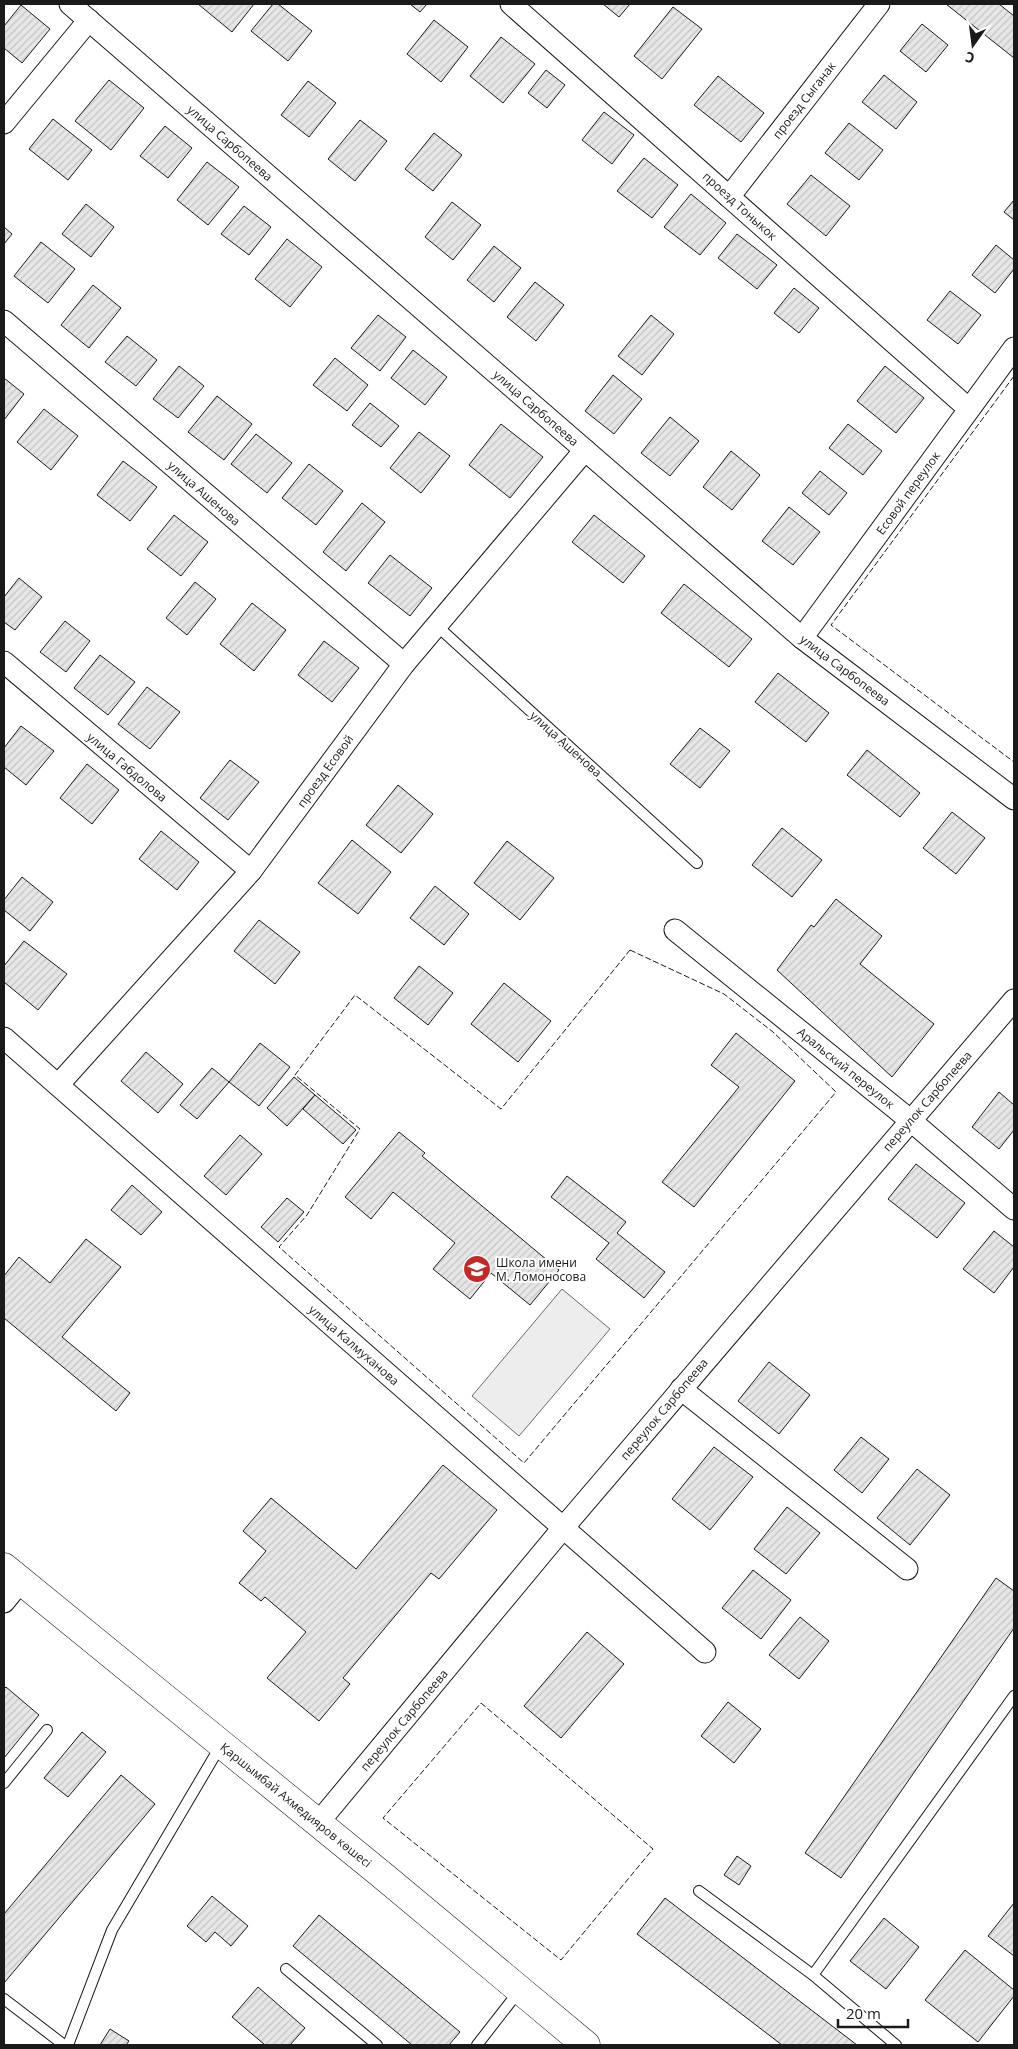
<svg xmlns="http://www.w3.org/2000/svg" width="1018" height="2049" viewBox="0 0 1018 2049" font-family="'Open Sans',sans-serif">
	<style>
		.built { fill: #ededed; stroke: #6a6a6a }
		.building { fill: url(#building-hatch); stroke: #1a1a1a }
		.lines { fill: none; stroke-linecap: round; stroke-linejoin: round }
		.service-casing { stroke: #1a1a1a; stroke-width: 12 }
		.minor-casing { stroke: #1a1a1a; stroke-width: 23 }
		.primary-casing { stroke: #1a1a1a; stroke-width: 29 }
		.service { stroke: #fff; stroke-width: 10 }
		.minor { stroke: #fff; stroke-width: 21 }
		.primary { stroke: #fff; stroke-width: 28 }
		.fence { stroke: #1a1a1a; stroke-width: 1; stroke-dasharray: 6 2.5; stroke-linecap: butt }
		.labels { text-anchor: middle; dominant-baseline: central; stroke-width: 4; stroke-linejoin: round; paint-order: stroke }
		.street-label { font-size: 12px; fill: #1a1a1a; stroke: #fff }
		.poi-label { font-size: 12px; fill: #1a1a1a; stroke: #fff; text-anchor: start }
	</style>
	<defs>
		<pattern id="building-hatch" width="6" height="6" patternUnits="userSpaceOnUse" patternTransform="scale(1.25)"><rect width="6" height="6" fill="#e6e6e6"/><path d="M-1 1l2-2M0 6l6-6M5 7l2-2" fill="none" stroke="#c5c5c5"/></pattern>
	</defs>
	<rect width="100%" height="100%" fill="#fff"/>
	<path class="built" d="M562,1289L610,1329L519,1436L472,1396Z"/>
	<g class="building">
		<path d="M198,4H254L232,32Z"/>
		<path d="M273,4H278L312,31L288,61L251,31Z"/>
		<path d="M410,4H427L420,12Z"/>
		<path d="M603,4H630L619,17Z"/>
		<path d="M946,4H999L1014,16V58Z"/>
		<path d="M21,5L50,29L22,63L4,48V26Z"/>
		<path d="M673,7L702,29L662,79L634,56Z"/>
		<path d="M434,20L468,47L441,82L407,54Z"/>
		<path d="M922,24L948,45L926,72L900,51Z"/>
		<path d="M501,37L535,64L503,103L470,76Z"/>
		<path d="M546,70L565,85L547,108L528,93Z"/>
		<path d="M884,75L917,102L896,129L862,102Z"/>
		<path d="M718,76L764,113L741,142L694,105Z"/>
		<path d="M109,80L144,108L111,150L75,121Z"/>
		<path d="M308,81L336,103L309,137L281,115Z"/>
		<path d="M604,112L634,135L612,164L582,140Z"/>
		<path d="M53,119L92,150L68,180L29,149Z"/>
		<path d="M360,120L387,141L355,181L328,159Z"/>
		<path d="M849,123L883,150L859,180L825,153Z"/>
		<path d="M165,126L192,148L168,178L140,156Z"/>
		<path d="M434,133L462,155L433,191L405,169Z"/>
		<path d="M644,158L678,185L652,218L617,191Z"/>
		<path d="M207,162L239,187L208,225L177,200Z"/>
		<path d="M811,175L850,206L826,236L787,204Z"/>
		<path d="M691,194L726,223L700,255L664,227Z"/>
		<path d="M1014,200V220L1004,212Z"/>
		<path d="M452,202L481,225L453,260L425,237Z"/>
		<path d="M86,204L114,227L91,257L62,234Z"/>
		<path d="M244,206L271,227L249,255L221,234Z"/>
		<path d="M4,227L12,234L4,244Z"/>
		<path d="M737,234L777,265L757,289L718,258Z"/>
		<path d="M287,239L322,267L290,307L255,279Z"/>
		<path d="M41,242L75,269L48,303L14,276Z"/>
		<path d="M996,245L1014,260V269L995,293L972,275Z"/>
		<path d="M494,246L521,268L494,302L467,280Z"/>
		<path d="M535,282L564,305L536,341L507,317Z"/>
		<path d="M93,285L121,308L89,348L61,325Z"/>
		<path d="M794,288L819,308L799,333L774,313Z"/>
		<path d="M950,291L981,315L958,344L927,320Z"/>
		<path d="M378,315L406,337L380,371L351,348Z"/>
		<path d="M651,315L674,334L642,375L618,356Z"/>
		<path d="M127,336L157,360L136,386L105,362Z"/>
		<path d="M413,350L447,377L425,405L391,378Z"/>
		<path d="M335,358L368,385L347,411L313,385Z"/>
		<path d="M179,366L204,386L178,418L153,399Z"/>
		<path d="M885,366L924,398L896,433L857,401Z"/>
		<path d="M613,375L642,399L614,434L585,411Z"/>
		<path d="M4,378L24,394L4,420Z"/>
		<path d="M217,396L252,424L224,460L188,432Z"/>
		<path d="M370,403L399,426L381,447L352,425Z"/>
		<path d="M44,409L78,436L51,470L17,442Z"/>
		<path d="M670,417L699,441L670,476L641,453Z"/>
		<path d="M501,424L543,457L510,498L469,465Z"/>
		<path d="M848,424L882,451L863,475L829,448Z"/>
		<path d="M419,432L450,456L421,493L390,468Z"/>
		<path d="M256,434L292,463L267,493L231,464Z"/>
		<path d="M731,451L760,475L732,510L703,487Z"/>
		<path d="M123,461L157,487L130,521L97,495Z"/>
		<path d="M309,464L343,491L316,525L282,498Z"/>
		<path d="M820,471L847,493L829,515L802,493Z"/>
		<path d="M362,503L385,522L346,571L323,552Z"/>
		<path d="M789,507L820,532L793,565L762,541Z"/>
		<path d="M174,515L208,542L181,576L147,549Z"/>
		<path d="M594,515L645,556L623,583L572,542Z"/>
		<path d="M390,555L432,588L410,616L368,583Z"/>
		<path d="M19,578L42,597L15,630L4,622V597Z"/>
		<path d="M195,582L216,599L187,635L166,618Z"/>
		<path d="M684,584L752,639L729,667L661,613Z"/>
		<path d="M252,603L286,630L254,671L220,644Z"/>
		<path d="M65,621L90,641L66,672L40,652Z"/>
		<path d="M324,641L359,668L332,702L298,675Z"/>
		<path d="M100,655L135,682L108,715L74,688Z"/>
		<path d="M778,673L829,713L806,742L755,702Z"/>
		<path d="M147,687L180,712L150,749L118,724Z"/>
		<path d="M21,726L54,751L26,785L4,767V748Z"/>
		<path d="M700,728L730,751L700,788L670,764Z"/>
		<path d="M867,750L920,793L900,817L847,775Z"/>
		<path d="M230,760L259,782L228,820L200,798Z"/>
		<path d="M87,764L119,790L92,824L60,798Z"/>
		<path d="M398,785L433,814L401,853L366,825Z"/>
		<path d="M952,812L985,838L956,874L923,848Z"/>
		<path d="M782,828L822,860L792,897L752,865Z"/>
		<path d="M161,831L199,862L177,890L139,859Z"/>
		<path d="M352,840L391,872L358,914L318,883Z"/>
		<path d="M507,841L554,878L520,920L474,883Z"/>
		<path d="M22,877L53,902L30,931L4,910V900Z"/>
		<path d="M435,886L469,914L444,945L410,918Z"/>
		<path d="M836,899L882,936L860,964L934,1024L892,1077L777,970L811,925L814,927Z"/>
		<path d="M259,920L300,952L275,984L234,951Z"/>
		<path d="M24,941L67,974L38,1010L4,982V966Z"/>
		<path d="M419,966L453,993L428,1025L394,998Z"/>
		<path d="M504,983L551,1021L518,1062L471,1024Z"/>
		<path d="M736,1033L795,1081L694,1207L662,1182L739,1087L711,1065Z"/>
		<path d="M260,1043L290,1067L259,1106L229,1082Z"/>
		<path d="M146,1052L183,1084L158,1113L121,1081Z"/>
		<path d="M212,1068L229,1082L197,1119L180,1105Z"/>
		<path d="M294,1077L315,1095L287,1126L267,1108Z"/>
		<path d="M999,1092L1014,1105V1130L999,1149L972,1127Z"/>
		<path d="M315,1095L356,1130L343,1144L303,1109Z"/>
		<path d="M399,1132L425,1153L422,1156L559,1270L530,1305L491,1273L470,1299L433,1269L455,1243L393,1192L371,1219L345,1197Z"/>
		<path d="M240,1135L262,1154L226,1195L204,1176Z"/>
		<path d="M916,1164L965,1203L937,1238L888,1199Z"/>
		<path d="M567,1176L626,1222L617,1233L665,1272L644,1298L596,1259L609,1243L551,1197Z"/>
		<path d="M132,1185L162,1212L141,1235L111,1210Z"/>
		<path d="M287,1198L304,1212L278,1242L261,1227Z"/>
		<path d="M994,1231L1014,1247V1267L994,1293L963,1269Z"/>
		<path d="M86,1239L121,1267L62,1337L130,1393L116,1411L4,1318V1276L19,1257L50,1283Z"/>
		<path d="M769,1362L810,1395L779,1434L738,1401Z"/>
		<path d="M861,1437L889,1459L862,1493L834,1470Z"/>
		<path d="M714,1447L753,1477L710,1530L672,1499Z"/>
		<path d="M443,1465L497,1510L439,1579L431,1573L343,1678L350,1684L319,1721L267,1678L306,1632L265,1597L261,1601L239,1583L266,1551L243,1531L271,1498L356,1569Z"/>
		<path d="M917,1469L950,1495L910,1545L877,1518Z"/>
		<path d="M787,1507L820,1533L786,1574L754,1549Z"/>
		<path d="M753,1570L791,1600L761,1639L722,1608Z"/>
		<path d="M996,1578L1014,1591V1628L841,1878L805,1853Z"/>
		<path d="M800,1617L829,1641L799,1679L769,1655Z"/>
		<path d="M587,1632L624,1664L561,1738L524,1706Z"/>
		<path d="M6,1687L39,1715L4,1758V1689Z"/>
		<path d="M728,1702L761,1729L734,1763L701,1736Z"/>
		<path d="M82,1732L106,1752L68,1797L44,1778Z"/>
		<path d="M121,1775L155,1804L4,1983V1914Z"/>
		<path d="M737,1856L751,1866L739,1885L724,1875Z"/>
		<path d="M212,1896L248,1926L231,1946L215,1932L206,1942L187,1926Z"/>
		<path d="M665,1898L857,2045H782L637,1934Z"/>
		<path d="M1014,1903V1956L988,1936Z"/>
		<path d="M319,1915L460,2032L449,2045H412L293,1946Z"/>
		<path d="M884,1918L919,1947L886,1989L850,1961Z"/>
		<path d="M965,1950L1014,1990V1996L978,2042L925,2000Z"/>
		<path d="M258,1987L305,2028L290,2045H265L232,2017Z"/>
		<path d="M110,2029L129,2041L126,2045H100Z"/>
	</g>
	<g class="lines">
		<g class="service-casing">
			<g id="service">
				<path d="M436,625L697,863"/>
				<path d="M4,1783L47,1730"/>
				<path d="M699,1891L813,1975L896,2045"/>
				<path d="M286,1969L377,2045"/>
				<path d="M813,1975L1014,1696"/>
				<path d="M4,1999L64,2045"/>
				<path d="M68,2045L112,1930L221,1745"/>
				<path d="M477,2045L519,1991"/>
			</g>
		</g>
		<g class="minor-casing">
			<g id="minor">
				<path d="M70,4L802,638L1014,799"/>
				<path d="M511,4L969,409"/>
				<path d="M4,123L89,20"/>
				<path d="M729,197L879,4"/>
				<path d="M4,321L404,664"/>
				<path d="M802,638L1014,348"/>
				<path d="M4,662L251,871"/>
				<path d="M675,930L910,1120L1014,1209"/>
				<path d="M4,1038L705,1652"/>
				<path d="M58,1085L251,871L404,664L585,450"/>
				<path d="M681,1389L907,1569"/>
				<path d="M4,1602L21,1581"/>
				<path d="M318,1823L563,1528L1014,1000"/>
			</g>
		</g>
		<g class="primary-casing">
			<path id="primary" d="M4,1567L382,1875L586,2045"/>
		</g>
		<use href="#service" class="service"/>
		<use href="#minor" class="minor"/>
		<use href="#primary" class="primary"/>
		<g class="fence">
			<path d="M1014,376L831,625L1014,762"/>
			<path d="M630,950L724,994L773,1032L836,1092L524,1463L279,1247L307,1215L360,1129L295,1075L355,995L501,1109Z"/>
			<path d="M481,1703L653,1849L561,1960L383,1818Z"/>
		</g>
	</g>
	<defs>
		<g id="school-disc" transform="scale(1.4375)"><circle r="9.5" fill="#c62828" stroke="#fff"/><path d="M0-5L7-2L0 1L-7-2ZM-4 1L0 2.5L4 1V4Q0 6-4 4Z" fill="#fff"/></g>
	</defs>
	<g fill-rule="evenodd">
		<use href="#school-disc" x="477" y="1269"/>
	</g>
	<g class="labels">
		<g class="street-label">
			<text transform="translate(804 100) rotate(-52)">проезд Сыганак</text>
			<text transform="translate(230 143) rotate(41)">улица Сарбопеева</text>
			<text transform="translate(740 206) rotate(42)">проезд Тоныкок</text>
			<text transform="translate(536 408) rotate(41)">улица Сарбопеева</text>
			<text transform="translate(204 493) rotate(41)">улица Ашенова</text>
			<text transform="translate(908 493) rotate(-54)">Есовой переулок</text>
			<text transform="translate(845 670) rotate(37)">улица Сарбопеева</text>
			<text transform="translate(566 744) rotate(42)">улица Ашенова</text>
			<text transform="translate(127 767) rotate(40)">улица Габдолова</text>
			<text transform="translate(325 771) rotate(-54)">проезд Есовой</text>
			<text transform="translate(846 1068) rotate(39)">Аральский переулок</text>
			<text transform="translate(927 1101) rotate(-49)">переулок Сарбопеева</text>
			<text transform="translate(354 1345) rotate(41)">улица Калмуханова</text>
			<text transform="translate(664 1409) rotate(-50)">переулок Сарбопеева</text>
			<text transform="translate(404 1720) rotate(-50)">переулок Сарбопеева</text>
			<text transform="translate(296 1805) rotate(39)">Қаршымбай Ахмедияров көшесі</text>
		</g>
		<g class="poi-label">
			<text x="496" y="1262">Школа имени<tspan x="496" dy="14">М. Ломоносова</tspan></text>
		</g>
	</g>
	<rect width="1018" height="2049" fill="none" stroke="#1a1a1a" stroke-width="10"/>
	<g transform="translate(973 45) rotate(194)" stroke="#ffffff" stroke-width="4" paint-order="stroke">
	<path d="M0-4L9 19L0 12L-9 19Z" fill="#1a1a1a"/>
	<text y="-8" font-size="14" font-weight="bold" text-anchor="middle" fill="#1a1a1a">С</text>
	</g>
	<path d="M838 2019v8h70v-8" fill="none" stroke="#1a1a1a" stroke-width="2.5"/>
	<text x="846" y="2019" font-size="15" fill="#1a1a1a" stroke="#ffffff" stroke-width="4" paint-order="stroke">20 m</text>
</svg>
